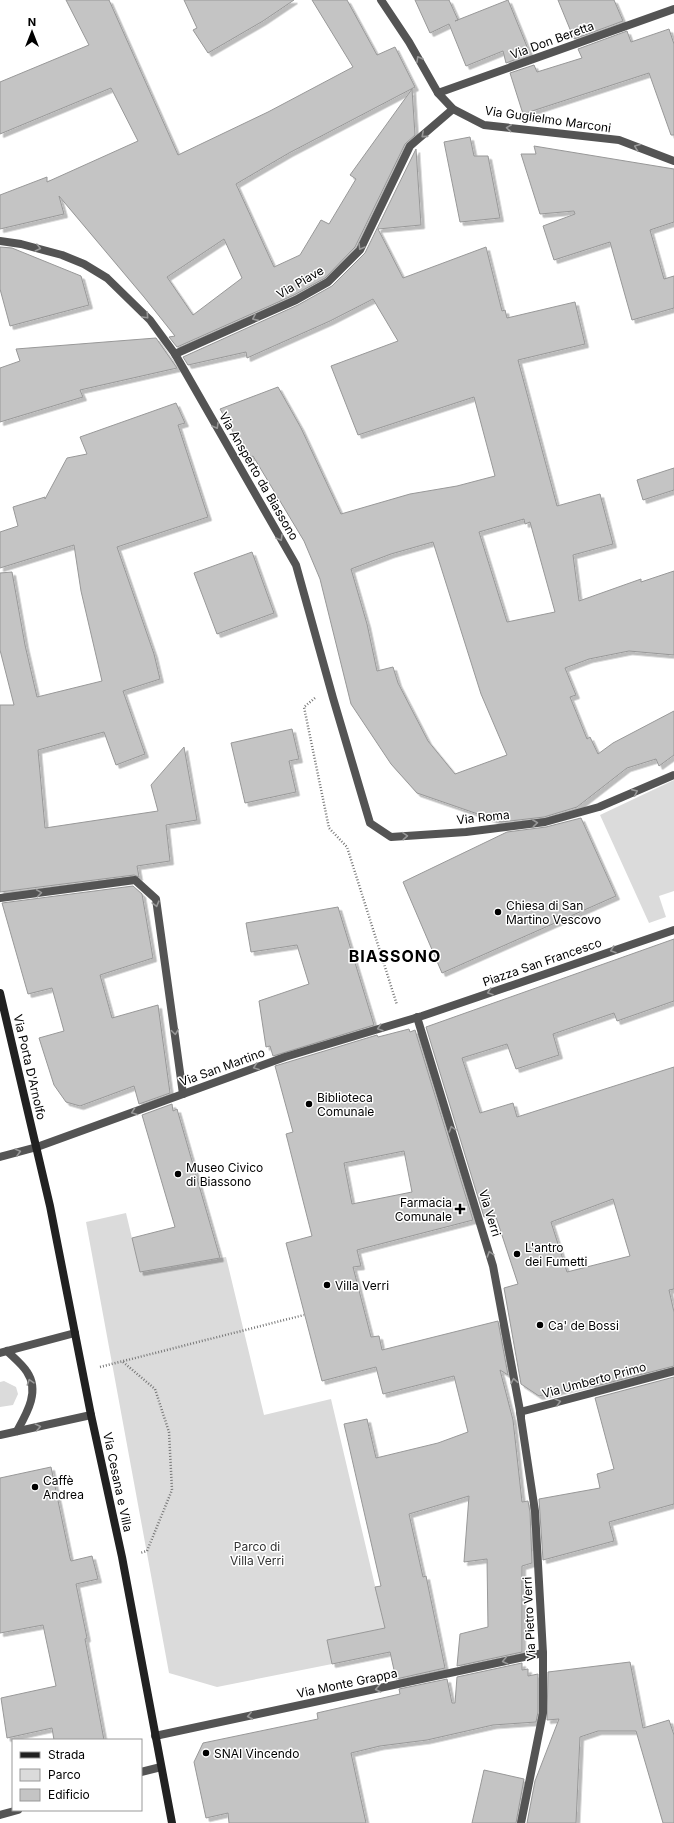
<svg xmlns="http://www.w3.org/2000/svg" width="674" height="1823" viewBox="0 0 674 1823" font-family="Inter,sans-serif">
	<style>
		.green { fill: #dbdbdb }
		.building { fill: #c4c4c4; stroke: #989898; fill-rule: evenodd; filter: url(#shadow) }
		.lines { fill: none; stroke-linecap: round; stroke-linejoin: round }
		.path { stroke: #767676; stroke-width: 2.5; stroke-dasharray: 1 2; stroke-linecap: butt }
		.service { stroke: #545454; stroke-width: 8 }
		.minor { stroke: #545454; stroke-width: 8 }
		.tertiary { stroke: #545454; stroke-width: 8 }
		.secondary { stroke: #212121; stroke-width: 8 }
		.oneway { stroke: #989898 }
		.poi-dot { fill: #000; stroke: #fff; stroke-width: 1.5 }
		.labels { text-anchor: middle; dominant-baseline: central; stroke-width: 3; stroke-linejoin: round; paint-order: stroke }
		.street-label { font-size: 12px; fill: #000; stroke: #fff }
		.poi-label { font-size: 12px; fill: #000; stroke: #fff; text-anchor: start }
		.park-label { font-size: 12px; fill: #323232; stroke: #fff }
		.district-label { font-size: 16px; font-weight: bold; letter-spacing: 1px; fill: #000; stroke: #fff }
	</style>
	<defs>
		<filter id="shadow"><feDropShadow dx="3.5" dy="3.5" stdDeviation="0" flood-color="#0004"/></filter>
	</defs>
	<rect width="100%" height="100%" fill="#fff"/>
	<g class="green">
		<path d="M674,780V891L659,896L666,917L649,923L600,815Z"/>
		<path d="M126,1213L140,1272L226,1257L264,1415L331,1399L385,1628L327,1640L332,1664L217,1687L169,1673L86,1222Z"/>
		<path d="M4,1381L16,1387L18,1394L13,1405L0,1407V1382Z"/>
	</g>
	<g class="building">
		<path d="M66,0H109L178,155L268,112L353,67L312,0H347L377,55L395,47L415,87L289,153L236,184L274,267L300,255L321,220L329,224L356,179L350,175L412,89L415,135L405,144L355,247L325,278L294,295L177,347L169,337L175,336L144,297L59,196L64,214L0,229V195L47,177V182L138,141L111,88L0,134V82L89,45ZM224,239L242,278L193,315L167,277Z"/>
		<path d="M184,0H294L263,21L208,53L193,30L197,28Z"/>
		<path d="M415,0H449L458,20L455,21L508,0L530,54L506,63L503,51L466,66L449,24L430,33Z"/>
		<path d="M558,0H614L623,21L574,39Z"/>
		<path d="M669,29L674,44V135H671L649,73L523,114L510,73L534,65L537,72L582,58L578,49L627,31L631,42Z"/>
		<path d="M470,137L474,156H488L500,218L460,222L444,142Z"/>
		<path d="M534,146L674,169V222L650,230L664,279L674,276V308L632,320L610,242L554,260L543,226L575,214L574,211L540,214L521,154H536Z"/>
		<path d="M416,149L421,225L378,229L403,278L486,247L502,311L505,310L507,318L575,302L585,344L518,360L557,506L600,494L613,544L573,555L579,601L641,579V582L674,571V655L629,651L589,659L565,668L576,695L570,697L587,739L590,737L598,754L613,743L674,711V755L659,766L656,759L627,768L577,807L544,817L501,822L417,793L391,764L351,704L320,579L304,541L253,456L248,458L220,409L278,387L301,428L341,514L410,494L457,486L495,476L474,397L358,435L331,366L398,341L373,299L330,321L247,358L246,352L188,365L183,357L298,305L332,286L365,253ZM524,519L525,524L530,522L555,612L507,622L479,532ZM433,542L481,694L507,755L455,774L428,741L398,683L393,667L377,671L367,624L351,569L391,554Z"/>
		<path d="M0,247L12,248L81,276L89,305L10,326L0,289Z"/>
		<path d="M156,338L177,368L80,390L83,397L0,422V368L20,361L16,349Z"/>
		<path d="M176,403L185,423L178,425L208,517L117,547L154,654L160,679L123,691L145,754L116,765L104,732L38,750L45,828L158,811L151,785L184,747L197,820L166,825L170,861L137,866L139,877L134,875L0,892V705H14L0,650V573L12,572L25,645L37,697L102,681L81,591L74,545L0,568V532L18,526L13,507L45,497V499L67,458L87,454L80,437Z"/>
		<path d="M674,468V490L643,500L637,480Z"/>
		<path d="M252,552L274,613L217,634L194,573Z"/>
		<path d="M292,729L299,759L289,761L296,792L245,803L231,743Z"/>
		<path d="M581,818L616,896L442,973L403,882L507,832L546,827Z"/>
		<path d="M133,886L142,894L153,958L100,975L112,1018L158,1005L170,1093L139,1104L134,1086L80,1106L66,1102L54,1085L39,1038L64,1031L52,988L28,994L2,903Z"/>
		<path d="M338,907L374,1025L273,1056L270,1046L266,1047L259,1001L309,984L297,945L251,952L246,923Z"/>
		<path d="M674,939V1001L617,1021L614,1013L553,1034L559,1055L516,1069L507,1044L462,1058L480,1113L513,1103L517,1117L674,1067V1289L669,1290L674,1312V1366L592,1387L591,1383L539,1396L521,1384L504,1288L518,1284L495,1214L484,1217L426,1027ZM613,1199L630,1256L567,1272L551,1222Z"/>
		<path d="M409,1029L410,1032L415,1030L473,1220L357,1250L361,1266L353,1267L371,1337L379,1336L382,1350L498,1321L508,1375L500,1370L513,1420L522,1502L528,1501L530,1512L532,1563L522,1566V1652L457,1666L460,1634L488,1627L487,1559L464,1562L469,1496L409,1514L423,1577L426,1576L445,1668L396,1679L390,1652L332,1664L327,1640L385,1628L375,1587L381,1586L344,1424L367,1419L376,1458L438,1443L468,1432L454,1376L383,1394L376,1367L322,1381L286,1243L312,1236L286,1134L293,1132L275,1066L377,1035L378,1037ZM404,1151L412,1192L352,1204L344,1163Z"/>
		<path d="M172,1104L173,1111L177,1109L220,1258L140,1272L132,1238L175,1227L142,1115Z"/>
		<path d="M674,1377V1504L609,1522L614,1541L543,1560L539,1499L600,1488L597,1474L614,1469L595,1398Z"/>
		<path d="M51,1467L70,1558L71,1561L92,1556L98,1579L76,1584L87,1638L85,1639L104,1740H54L52,1728L7,1738L1,1698L56,1686L43,1625L0,1633V1478Z"/>
		<path d="M630,1662L643,1728L669,1720L674,1735V1823H663L636,1731H598L580,1737L576,1823H527L535,1781L559,1719L547,1720L548,1672Z"/>
		<path d="M522,1663V1670L528,1669V1676L538,1674V1712L536,1722L493,1725L427,1740L380,1746L351,1753L366,1823H229L228,1813L206,1818L194,1762L203,1743L318,1719L317,1713L400,1694L399,1689L447,1679L452,1703H455L457,1677Z"/>
		<path d="M484,1770L524,1779L516,1823H472Z"/>
	</g>
	<g class="lines">
		<g class="path">
			<path d="M315,698L304,707L329,828L347,847L397,1005"/>
			<path d="M123,1362L155,1389L169,1432L172,1490L147,1551L140,1553"/>
			<path d="M100,1367L304,1315"/>
		</g>
		<g class="service">
			<path d="M0,898L135,880L156,899L183,1094"/>
			<path d="M7,1351C13,1357 22,1364 27,1372C40,1391 27,1413 17,1431"/>
		</g>
		<g class="minor">
			<path d="M381,0L409,42L438,93L453,109L484,125L619,140L674,161"/>
			<path d="M438,93L674,9"/>
			<path d="M0,241L21,244L62,255L84,264L107,278L150,320L175,354L296,565L333,698L370,823L391,837L466,832L545,822L599,807L674,775"/>
			<path d="M175,354L296,300L328,282L360,250L410,146L453,109"/>
			<path d="M417,1017L493,1266L521,1416"/>
			<path d="M0,1157L37,1147L285,1057L422,1016L674,930"/>
			<path d="M155,1736L543,1653"/>
			<path d="M141,1772L161,1767"/>
			<path d="M0,1815L18,1810"/>
			<path d="M521,1823L543,1713V1653L535,1511L520,1412L674,1371"/>
		</g>
		<g class="tertiary">
			<path d="M0,1353L75,1333"/>
			<path d="M0,1435L91,1415"/>
		</g>
		<path class="secondary" d="M0,993L50,1206L91,1415L122,1557L172,1823"/>
	</g>
	<defs><path id="oneway-chevron" d="M-2-3.5L2.5 0L-2 3.5" fill="none" stroke-width="1.6" stroke-linecap="round" stroke-linejoin="round"/></defs>
	<g class="oneway">
		<use href="#oneway-chevron" transform="translate(419 59) rotate(-119)"/>
		<use href="#oneway-chevron" transform="translate(509 128) rotate(-174)"/>
		<use href="#oneway-chevron" transform="translate(424 135) rotate(139)"/>
		<use href="#oneway-chevron" transform="translate(637 147) rotate(-159)"/>
		<use href="#oneway-chevron" transform="translate(361 247) rotate(121)"/>
		<use href="#oneway-chevron" transform="translate(38 248) rotate(14)"/>
		<use href="#oneway-chevron" transform="translate(146 316) rotate(47)"/>
		<use href="#oneway-chevron" transform="translate(255 318) rotate(156)"/>
		<use href="#oneway-chevron" transform="translate(216 426) rotate(60)"/>
		<use href="#oneway-chevron" transform="translate(280 538) rotate(60)"/>
		<use href="#oneway-chevron" transform="translate(635 792) rotate(-24)"/>
		<use href="#oneway-chevron" transform="translate(535 823) rotate(-6)"/>
		<use href="#oneway-chevron" transform="translate(405 836) rotate(-4)"/>
		<use href="#oneway-chevron" transform="translate(39 893) rotate(-8)"/>
		<use href="#oneway-chevron" transform="translate(156 904) rotate(75)"/>
		<use href="#oneway-chevron" transform="translate(613 950) rotate(161)"/>
		<use href="#oneway-chevron" transform="translate(490 992) rotate(161)"/>
		<use href="#oneway-chevron" transform="translate(380 1028) rotate(163)"/>
		<use href="#oneway-chevron" transform="translate(175 1032) rotate(82)"/>
		<use href="#oneway-chevron" transform="translate(256 1067) rotate(160)"/>
		<use href="#oneway-chevron" transform="translate(134 1112) rotate(160)"/>
		<use href="#oneway-chevron" transform="translate(452 1129) rotate(-107)"/>
		<use href="#oneway-chevron" transform="translate(18 1152) rotate(-15)"/>
		<use href="#oneway-chevron" transform="translate(490 1254) rotate(-107)"/>
		<use href="#oneway-chevron" transform="translate(514 1381) rotate(-100)"/>
		<use href="#oneway-chevron" transform="translate(30 1382) rotate(-108)"/>
		<use href="#oneway-chevron" transform="translate(558 1402) rotate(-15)"/>
		<use href="#oneway-chevron" transform="translate(38 1427) rotate(-12)"/>
		<use href="#oneway-chevron" transform="translate(505 1661) rotate(168)"/>
		<use href="#oneway-chevron" transform="translate(378 1689) rotate(168)"/>
		<use href="#oneway-chevron" transform="translate(250 1716) rotate(168)"/>
	</g>
	<g class="poi-dot">
		<circle cx="498" cy="912" r="4"/>
		<circle cx="309" cy="1104" r="4"/>
		<circle cx="178" cy="1174" r="4"/>
		<path d="M458 1203h4v4h4v4h-4v4h-4v-4h-4v-4h4z"/>
		<circle cx="517" cy="1254" r="4"/>
		<circle cx="327" cy="1285" r="4"/>
		<circle cx="540" cy="1325" r="4"/>
		<circle cx="35" cy="1487" r="4"/>
		<circle cx="206" cy="1753" r="4"/>
	</g>
	<g class="labels">
		<g class="street-label">
			<text transform="translate(552 40) rotate(-20)">Via Don Beretta</text>
			<text transform="translate(548 119) rotate(8)">Via Guglielmo Marconi</text>
			<text transform="translate(300 282) rotate(-30)">Via Piave</text>
			<text transform="translate(259 476) rotate(60)">Via Ansperto da Biassono</text>
			<text transform="translate(483 817) rotate(-6)">Via Roma</text>
			<text transform="translate(542 962) rotate(-19)">Piazza San Francesco</text>
			<text transform="translate(30 1067) rotate(77)">Via Porta D'Arnolfo</text>
			<text transform="translate(222 1067) rotate(-20)">Via San Martino</text>
			<text transform="translate(490 1213) rotate(73)">Via Verri</text>
			<text transform="translate(594 1380) rotate(-15)">Via Umberto Primo</text>
			<text transform="translate(118 1482) rotate(78)">Via Cesana e Villa</text>
			<text transform="translate(529 1619) rotate(-93)">Via Pietro Verri</text>
			<text transform="translate(347 1683) rotate(-12)">Via Monte Grappa</text>
		</g>
		<g class="poi-label">
			<text x="506" y="905">Chiesa di San<tspan x="506" dy="14">Martino Vescovo</tspan></text>
			<text x="317" y="1097">Biblioteca<tspan x="317" dy="14">Comunale</tspan></text>
			<text x="186" y="1167">Museo Civico<tspan x="186" dy="14">di Biassono</tspan></text>
			<text x="452" y="1202" text-anchor="end">Farmacia<tspan x="452" dy="14">Comunale</tspan></text>
			<text x="525" y="1247">L'antro<tspan x="525" dy="14">dei Fumetti</tspan></text>
			<text x="335" y="1285">Villa Verri</text>
			<text x="548" y="1325">Ca' de Bossi</text>
			<text x="43" y="1480">Caffè<tspan x="43" dy="14">Andrea</tspan></text>
			<text x="214" y="1753">SNAI Vincendo</text>
		</g>
		<g class="park-label">
			<text x="257" y="1546">Parco di<tspan x="257" dy="14">Villa Verri</tspan></text>
		</g>
		<g class="district-label">
			<text x="395" y="956">BIASSONO</text>
		</g>
	</g>
	<rect x="12" y="1739" width="130" height="72" fill="#ffffff" stroke="#999999"/>
	<rect x="20" y="1752" width="20" height="6" fill="#212121" stroke="#999999"/>
	<text x="48" y="1759" font-size="12" fill="#000000">Strada</text>
	<rect x="20" y="1769" width="20" height="12" fill="#dbdbdb" stroke="#999999"/>
	<text x="48" y="1779" font-size="12" fill="#000000">Parco</text>
	<rect x="20" y="1789" width="20" height="12" fill="#c4c4c4" stroke="#999999"/>
	<text x="48" y="1799" font-size="12" fill="#000000">Edificio</text>
	<g transform="translate(32 32)" stroke="#ffffff" stroke-width="3" paint-order="stroke">
	<path d="M0-3L7 15L0 10L-7 15Z" fill="#000000"/>
	<text y="-6" font-size="11" font-weight="bold" text-anchor="middle" fill="#000000">N</text>
	</g>
</svg>
